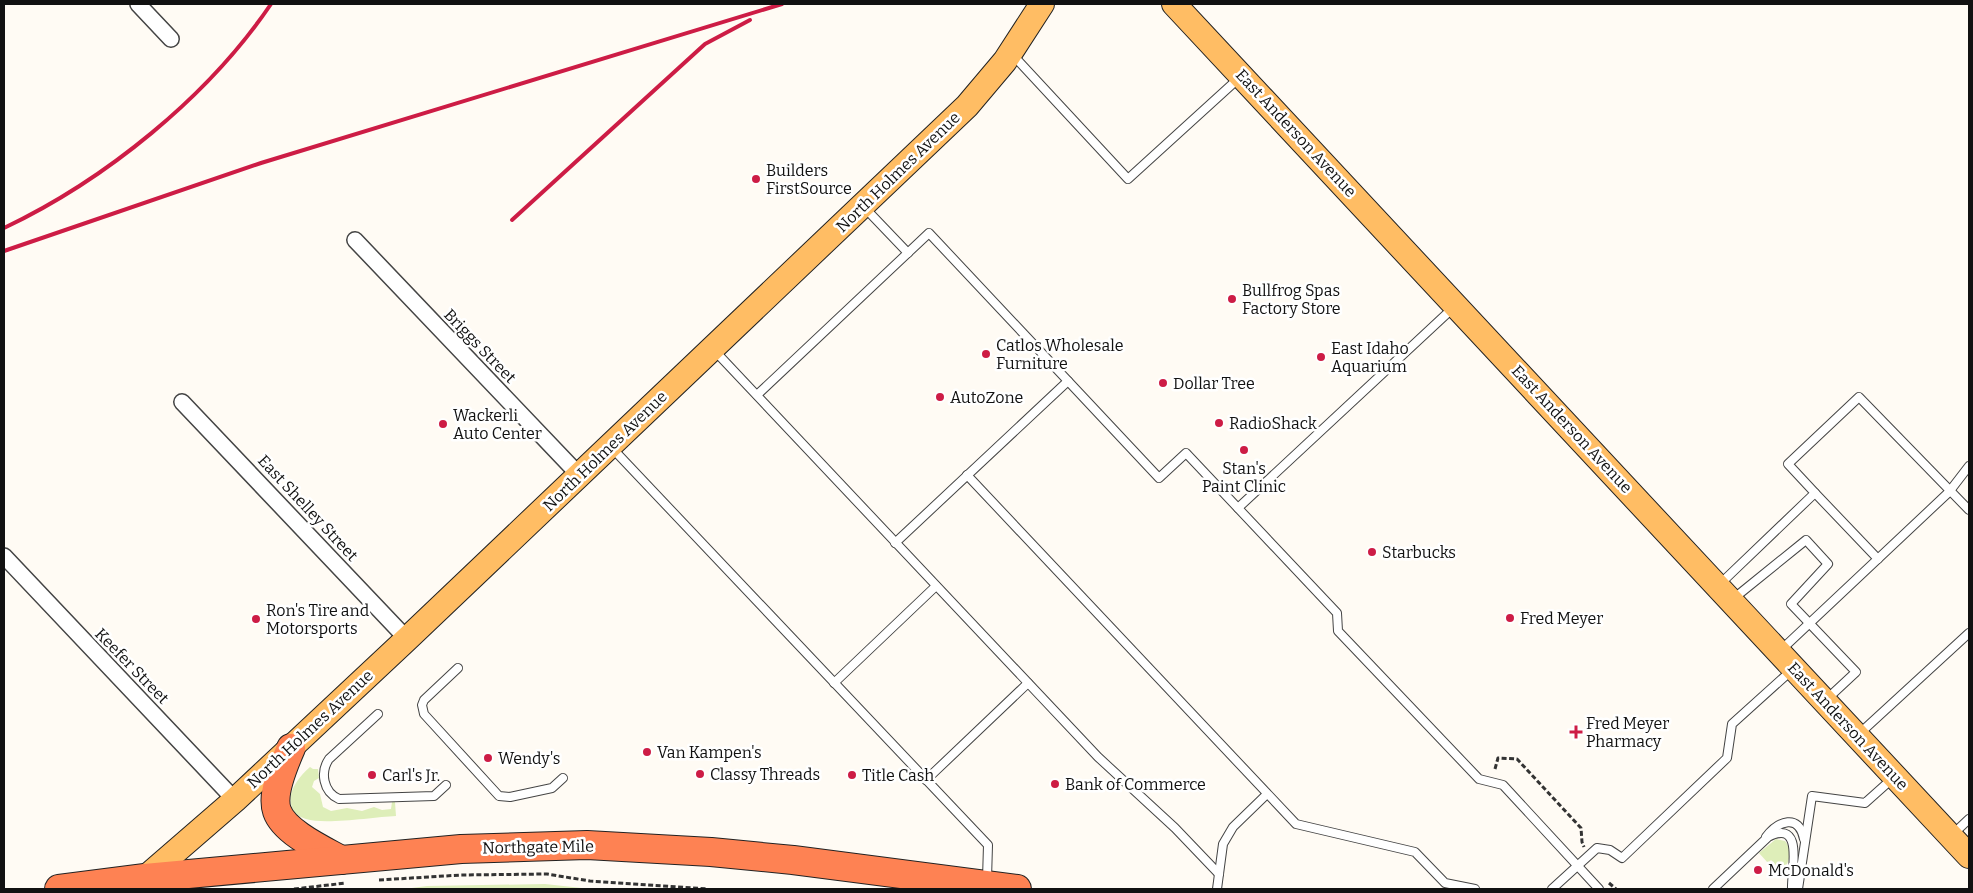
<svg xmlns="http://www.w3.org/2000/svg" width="1973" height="893" viewBox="0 0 1973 893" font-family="Bitter,serif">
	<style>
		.green { fill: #deeeb9 }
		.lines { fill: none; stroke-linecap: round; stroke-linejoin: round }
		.lane-casing { stroke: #444; stroke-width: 10 }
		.street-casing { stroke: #444; stroke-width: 18 }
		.primary-casing { stroke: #222; stroke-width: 26 }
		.highway-casing { stroke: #222; stroke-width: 30 }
		.path { stroke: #333; stroke-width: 3; stroke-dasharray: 5 2.5; stroke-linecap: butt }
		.lane { stroke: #fff; stroke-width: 8 }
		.street { stroke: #fff; stroke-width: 15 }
		.primary { stroke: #ffbd64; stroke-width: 24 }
		.highway { stroke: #fe8253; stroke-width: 28 }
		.rail { stroke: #cd1c45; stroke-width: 4 }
		.poi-dot { fill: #cd1c45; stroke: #fff; stroke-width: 2 }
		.labels { text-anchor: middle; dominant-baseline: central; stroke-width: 5; stroke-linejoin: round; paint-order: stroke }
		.street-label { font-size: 16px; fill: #111; stroke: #fff }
		.poi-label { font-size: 16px; fill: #111; stroke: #fff; text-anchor: start }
	</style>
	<rect width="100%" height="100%" fill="#fffbf4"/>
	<g class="green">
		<path d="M310,767L313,769H318L319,778L314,781L312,787L320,794L323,807L331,811L347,808L362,811L374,807L382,810L391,809L392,802H395L396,816C374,817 325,825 306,819C299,817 292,812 291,804C288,790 300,776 310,767Z"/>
		<path d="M1776,839L1785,841C1795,851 1787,868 1779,876L1771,868L1775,864L1771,860L1768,863L1759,853Z"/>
		<path d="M545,884L591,889H404L427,886Z"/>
	</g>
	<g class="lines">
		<g class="lane-casing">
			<g id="lane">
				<path d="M1012,54L1128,179L1239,78"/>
				<path d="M864,207L908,253"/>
				<path d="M714,350L1098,757L1175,828L1219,874"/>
				<path d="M757,395L929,233L1068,381"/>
				<path d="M612,448L988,845L987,879"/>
				<path d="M967,475L1296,824L1415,852L1445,883L1475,889"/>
				<path d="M1815,493L1878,559"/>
				<path d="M1238,508L1454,307"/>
				<path d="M895,543L1068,381L1159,478L1186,453L1337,613L1338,631L1479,779L1503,785L1599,889"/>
				<path d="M1720,584L1815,493L1788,464L1859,397L1969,510"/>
				<path d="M1733,599L1806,540L1828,564L1791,604L1856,672L1827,699"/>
				<path d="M1781,650L1949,492L1969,466"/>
				<path d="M458,668L424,700L422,705L424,714L499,796L510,797L552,788L563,778"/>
				<path d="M834,683L936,586"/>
				<path d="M378,714L329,759C320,772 323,792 339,799L434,796L446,785"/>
				<path d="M1859,734L1969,633"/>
				<path d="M926,780L1028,683"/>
				<path d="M1952,835L1969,819"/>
				<path d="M1766,837C1778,821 1799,813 1804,839"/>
				<path d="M1217,889L1223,844L1233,827L1267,794"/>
				<path d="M1552,889L1597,848L1610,850L1622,858L1727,758L1732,724L1793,669"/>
				<path d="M1713,889L1768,837C1805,818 1791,872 1792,889"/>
				<path d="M1798,889L1812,796L1865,803L1893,778"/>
			</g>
		</g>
		<g class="street-casing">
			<g id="street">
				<path d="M138,4L171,39"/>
				<path d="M355,240L580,476"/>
				<path d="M182,402L407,639"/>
				<path d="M4,556L235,800"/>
			</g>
		</g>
		<g class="primary-casing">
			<g id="primary">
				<path d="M1174,4L1969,856"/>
				<path d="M145,878L235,800L407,639L967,106L1005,61L1042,4"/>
			</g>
		</g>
		<g class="highway-casing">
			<g id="highway">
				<path d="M291,748C284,764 271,794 277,811C284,832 323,850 341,860"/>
				<path d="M59,889L145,878L461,849L587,845L711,852L793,860L1017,889"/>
			</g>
		</g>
		<g class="path">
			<path d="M1495,769L1498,758L1517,759L1581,828L1582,842L1584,847"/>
			<path d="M379,880L461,875L547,874L590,881L708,889"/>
			<path d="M1609,883L1616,889"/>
			<path d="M294,889L346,883"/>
		</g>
		<use href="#lane" class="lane"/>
		<use href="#street" class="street"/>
		<use href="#primary" class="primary"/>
		<use href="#highway" class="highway"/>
		<g class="rail">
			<path d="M512,220L705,44L750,20"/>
			<path d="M4,228C105,180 208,97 271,4"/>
			<path d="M4,251L261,163L782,4"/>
		</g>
	</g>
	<g class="poi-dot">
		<circle cx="756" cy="179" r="5"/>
		<circle cx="1232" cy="299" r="5"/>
		<circle cx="986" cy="354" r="5"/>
		<circle cx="1321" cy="357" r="5"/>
		<circle cx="1163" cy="383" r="5"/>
		<circle cx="940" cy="397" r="5"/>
		<circle cx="1219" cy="423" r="5"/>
		<circle cx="443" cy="424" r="5"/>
		<circle cx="1244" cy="450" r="5"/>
		<circle cx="1372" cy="552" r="5"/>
		<circle cx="1510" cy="618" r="5"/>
		<circle cx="256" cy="619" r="5"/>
		<path d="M1573.5 724.5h5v5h5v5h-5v5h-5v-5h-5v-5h5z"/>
		<circle cx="647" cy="752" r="5"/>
		<circle cx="488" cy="758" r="5"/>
		<circle cx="700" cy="774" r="5"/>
		<circle cx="372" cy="775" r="5"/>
		<circle cx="852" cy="775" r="5"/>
		<circle cx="1055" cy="784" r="5"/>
		<circle cx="1758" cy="870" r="5"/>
	</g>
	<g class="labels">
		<g class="street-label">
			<text transform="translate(1296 133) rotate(47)">East Anderson Avenue</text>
			<text transform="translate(898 172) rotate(-44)">North Holmes Avenue</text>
			<text transform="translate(480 346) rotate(46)">Briggs Street</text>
			<text transform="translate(1572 429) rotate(47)">East Anderson Avenue</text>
			<text transform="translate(605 451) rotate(-44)">North Holmes Avenue</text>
			<text transform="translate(308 508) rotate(47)">East Shelley Street</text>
			<text transform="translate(132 666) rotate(46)">Keefer Street</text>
			<text transform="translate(1848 726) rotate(47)">East Anderson Avenue</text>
			<text transform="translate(310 729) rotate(-43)">North Holmes Avenue</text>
			<text transform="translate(538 847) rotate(-1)">Northgate Mile</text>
		</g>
		<g class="poi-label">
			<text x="766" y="170">Builders<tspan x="766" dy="18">FirstSource</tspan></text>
			<text x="1242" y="290">Bullfrog Spas<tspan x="1242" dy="18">Factory Store</tspan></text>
			<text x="996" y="345">Catlos Wholesale<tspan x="996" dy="18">Furniture</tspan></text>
			<text x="1331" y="348">East Idaho<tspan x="1331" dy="18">Aquarium</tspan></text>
			<text x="1173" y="383">Dollar Tree</text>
			<text x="950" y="397">AutoZone</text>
			<text x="453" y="415">Wackerli<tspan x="453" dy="18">Auto Center</tspan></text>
			<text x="1229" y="423">RadioShack</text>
			<text x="1244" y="468" text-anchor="middle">Stan's<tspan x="1244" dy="18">Paint Clinic</tspan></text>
			<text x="1382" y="552">Starbucks</text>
			<text x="266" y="610">Ron's Tire and<tspan x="266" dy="18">Motorsports</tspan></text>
			<text x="1520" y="618">Fred Meyer</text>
			<text x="1586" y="723">Fred Meyer<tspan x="1586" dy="18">Pharmacy</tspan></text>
			<text x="657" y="752">Van Kampen's</text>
			<text x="498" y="758">Wendy's</text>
			<text x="710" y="774">Classy Threads</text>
			<text x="382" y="775">Carl's Jr.</text>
			<text x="862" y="775">Title Cash</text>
			<text x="1065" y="784">Bank of Commerce</text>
			<text x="1768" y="870">McDonald's</text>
		</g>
	</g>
	<rect width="1973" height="893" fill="none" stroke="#111111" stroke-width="10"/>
</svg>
